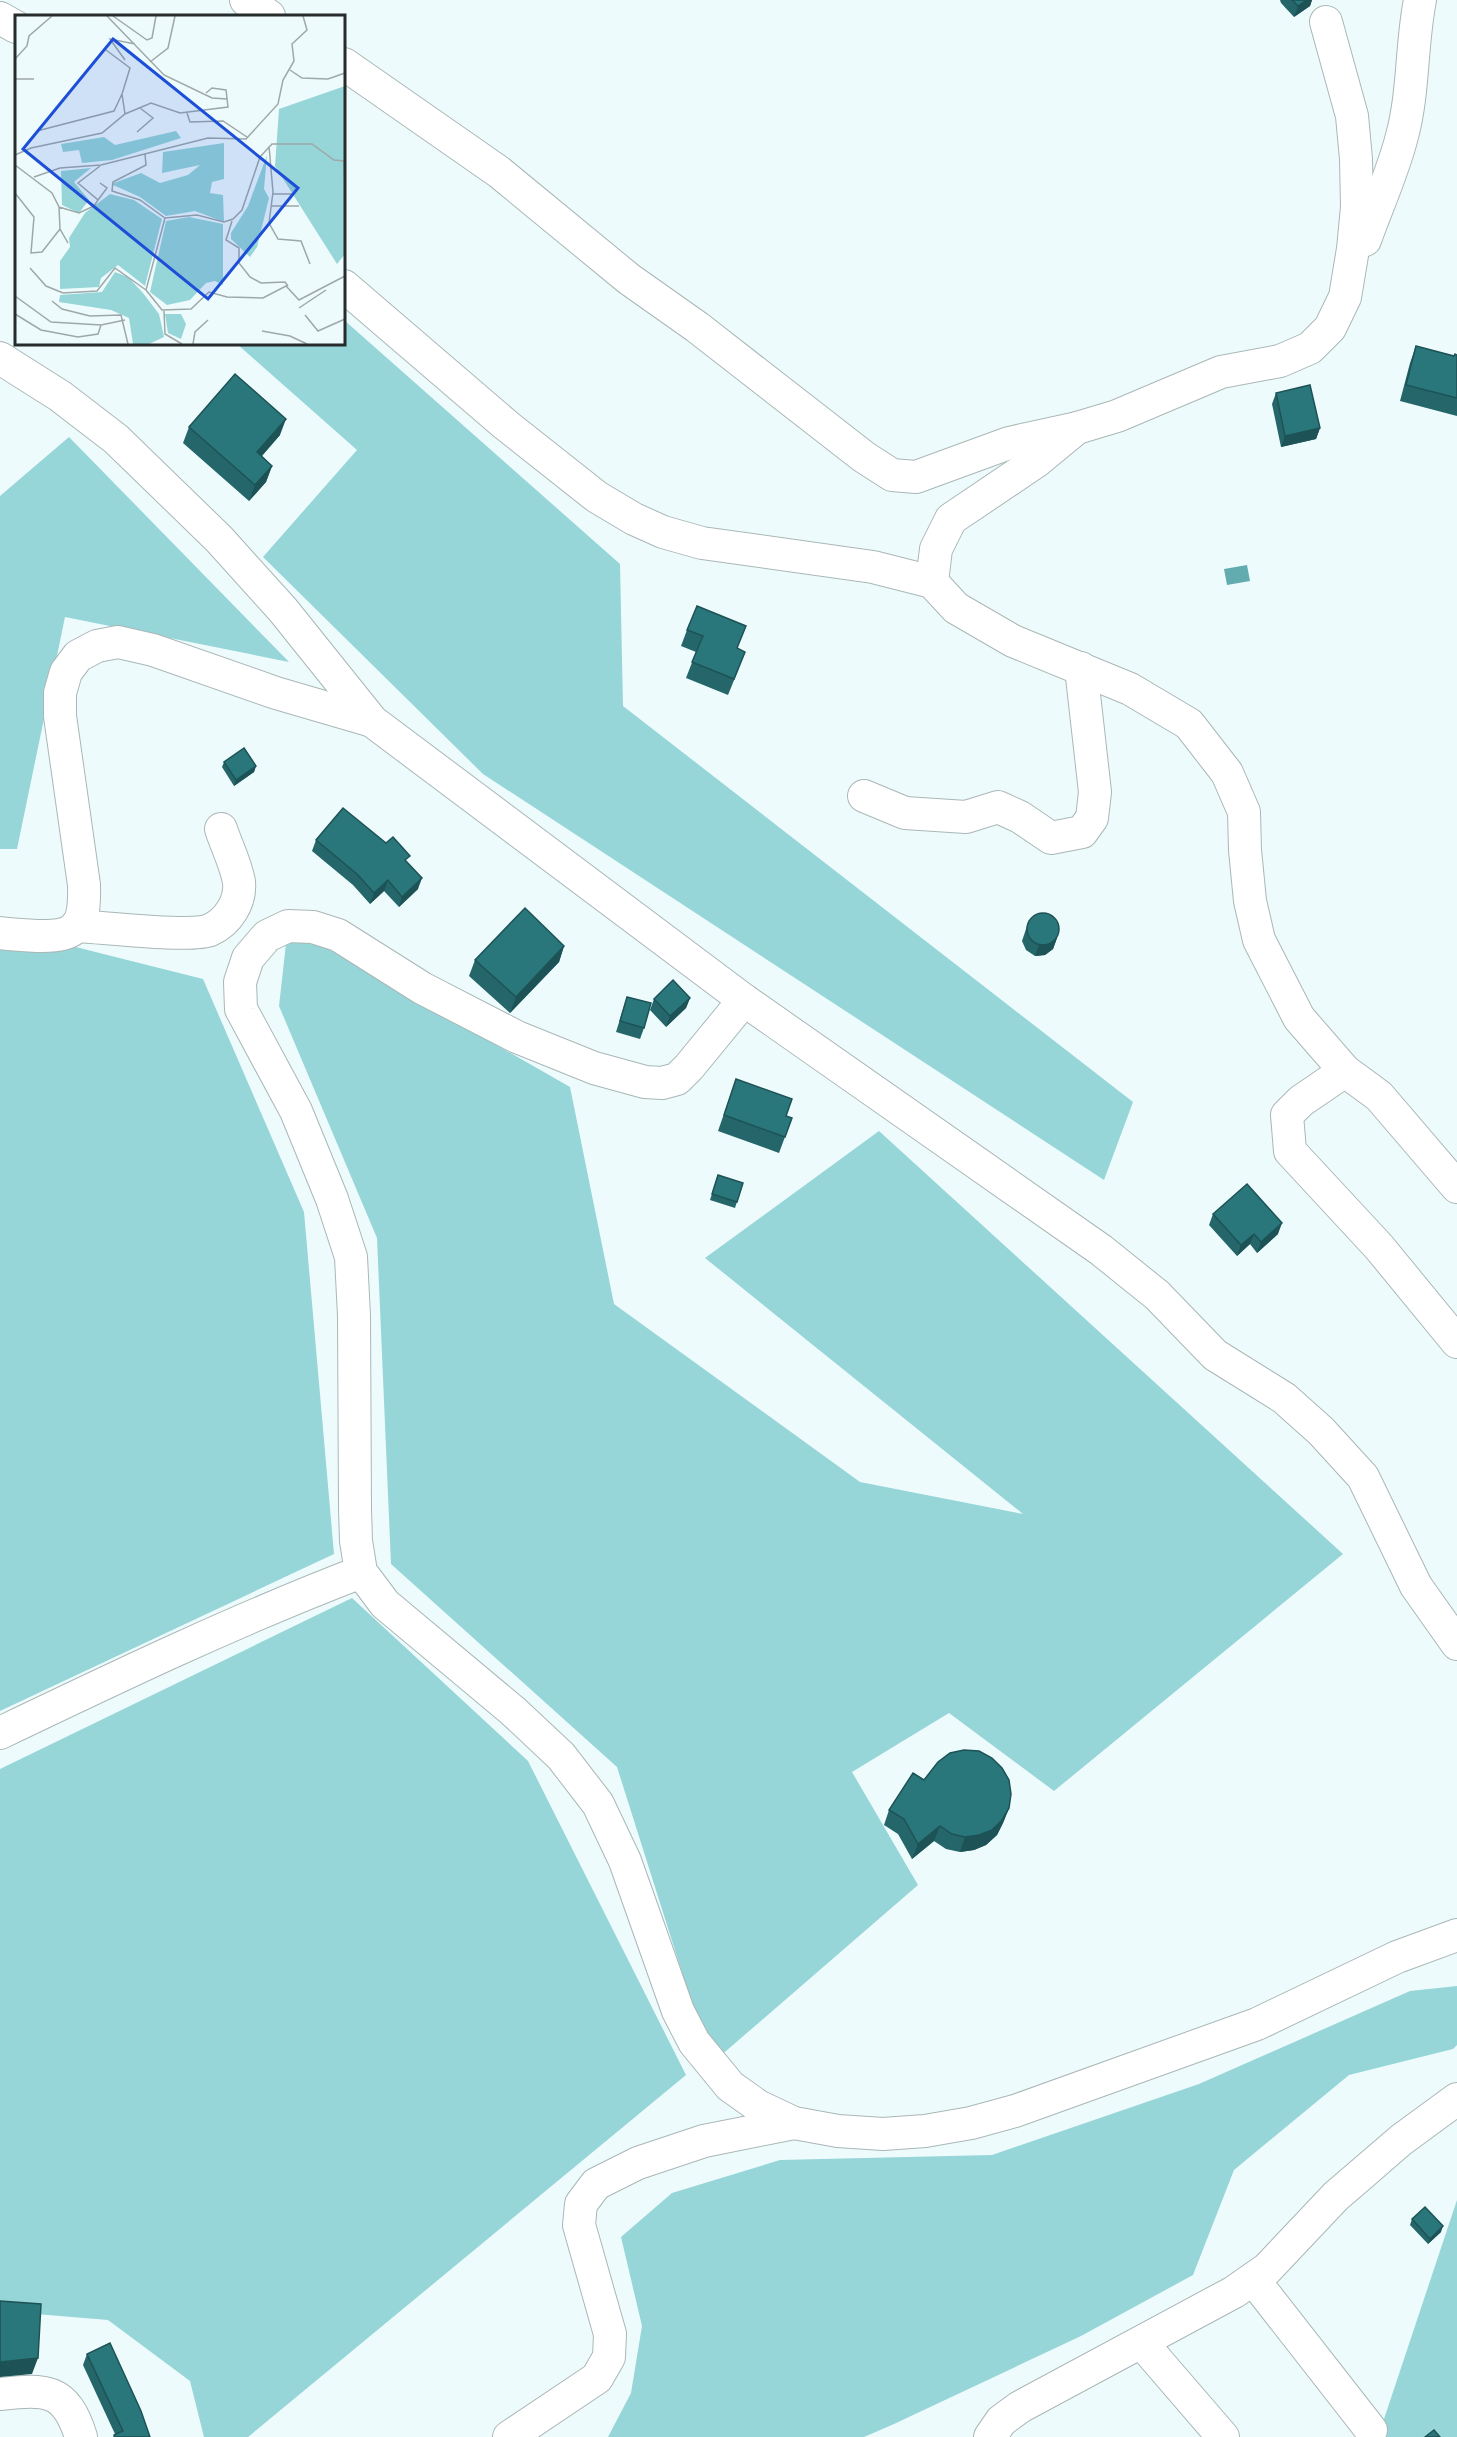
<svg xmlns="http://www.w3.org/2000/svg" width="1457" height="2437" viewBox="0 0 1457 2437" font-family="Merriweather,serif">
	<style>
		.green { fill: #96d5d8 }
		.water { fill: #62acb0 }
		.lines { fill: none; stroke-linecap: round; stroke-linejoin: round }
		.minor-casing { stroke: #aab7b7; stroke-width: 34 }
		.minor { stroke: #fff; stroke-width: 32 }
		.wall { fill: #24666a }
		.shaded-wall { fill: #1d5356 }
		.building { fill: #2a777b; stroke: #1d5356; stroke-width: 1.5 }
		.inset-road { fill: none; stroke: #9ea8a8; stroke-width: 1.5 }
		.view { fill: #1d4ed8; fill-opacity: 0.15; stroke: #1d4ed8; stroke-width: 3 }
		.inset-edge { fill: none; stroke: #262b2b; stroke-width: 3 }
	</style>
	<rect width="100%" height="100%" fill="#eefbfc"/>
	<g class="green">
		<path d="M344,320L620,564L623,706L1133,1102L1104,1180L483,774L263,557L357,450L237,344H344Z"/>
		<path d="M69,437L289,662L65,617L17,849H0V496Z"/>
		<path d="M288,926L570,1087L614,1304L860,1482L1023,1514L705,1258L879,1131L1343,1554L1054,1791L949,1713L852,1772L918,1885L711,2064L617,1767L391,1564L377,1238L279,1006Z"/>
		<path d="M0,928L203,979L304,1212L334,1554L0,1711Z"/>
		<path d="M352,1598L528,1761L686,2075L248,2437H204L190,2381L108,2320L0,2311V1769Z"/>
		<path d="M1457,1986V2045L1453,2049L1349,2075L1234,2170L1193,2275L1081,2336L894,2424L864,2437H608L631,2393L642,2326L621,2237L672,2193L780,2160L992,2155L1199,2084L1410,1991Z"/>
		<path d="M1457,2200V2437H1378Z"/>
	</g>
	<path class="water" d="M1247,565L1250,581L1227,585L1224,569Z"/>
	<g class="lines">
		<g class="minor-casing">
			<g id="minor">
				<path d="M246,0L269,16"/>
				<path d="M0,18L16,27"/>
				<path d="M344,64L499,172L629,279L697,327L864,457L892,475L916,477L1009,443L1077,428"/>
				<path d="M1365,240C1377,206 1393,172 1402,136C1414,92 1411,45 1420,0"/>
				<path d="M344,286L506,425L597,497L634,519L663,532L702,543L873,567L932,582L956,608L1013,641L1130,689L1189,724L1227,773L1244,812L1245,850L1250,901L1259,940L1299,1018L1345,1071L1379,1096L1457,1187"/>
				<path d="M0,358L60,396L116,439L219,539L283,610L372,721L744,1000L1101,1250L1157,1295L1215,1355L1284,1398L1321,1431L1363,1477L1416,1586L1457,1644"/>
				<path d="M932,582L936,549L951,519L1037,461L1077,428L1117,416L1221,372L1280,361L1310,348L1330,328L1345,297L1353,249L1357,207L1356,159L1352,116L1326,22"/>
				<path d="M864,796L905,813L966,817L998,807L1020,817L1051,838L1082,832L1092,818L1095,792L1081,668"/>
				<path d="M76,926C102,927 191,938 210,930C228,922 241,902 239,882C236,864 226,845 221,829"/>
				<path d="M0,933C12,935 25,935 38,936C79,937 85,925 84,885L60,716V693L66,672L78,656L97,646L118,642L153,650L276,693L372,721"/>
				<path d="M744,1000L689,1067L677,1079L662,1083L645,1082L594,1068L517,1037L422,988L338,935L313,927L288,926L267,936L248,958L240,982L241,1009L296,1111L332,1199L351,1257L354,1316L355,1509L356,1541L361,1572L385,1604L513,1711L561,1756L598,1804L625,1861L678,2011L694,2042L730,2086L758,2106L794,2123L838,2131L883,2134L925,2131L971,2123L1015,2111L1257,2024L1397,1957L1457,1935"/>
				<path d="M1345,1071L1301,1101L1287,1115L1290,1151L1379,1247L1457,1342"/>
				<path d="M0,1733C119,1676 238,1619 361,1572"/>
				<path d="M1253,2279L1371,2430"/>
				<path d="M1142,2343L1223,2437"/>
				<path d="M0,2394C46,2389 66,2388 81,2437"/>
				<path d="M509,2437L597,2378L609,2357L610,2334L579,2225L581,2204L596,2184L638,2163L704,2141L794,2123"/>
				<path d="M990,2437L1001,2421L1020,2407L1234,2292L1267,2269L1336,2196L1364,2172L1401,2140L1457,2099"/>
			</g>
		</g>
		<use href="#minor" class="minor"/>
	</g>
	<g class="wall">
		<path d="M1280,0H1312L1310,6L1294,17L1281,3Z"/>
		<path d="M1416,346L1454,356L1457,355V416L1400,401L1410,363Z"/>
		<path d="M1276,393L1320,428L1316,439L1281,447L1272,404Z"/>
		<path d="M189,427L280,435L262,456L272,466L266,482L249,501L183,443Z"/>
		<path d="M687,630L738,649L739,668L728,695L686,678L696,652L681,646Z"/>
		<path d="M224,762L256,766L254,772L234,786L222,767Z"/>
		<path d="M316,840L408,863L418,889L399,907L384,891L370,904L353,885L312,851Z"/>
		<path d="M1029,920L1057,938L1053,949L1045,955L1035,956L1026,950L1022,941Z"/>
		<path d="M564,946L559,962L510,1013L469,976L475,960Z"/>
		<path d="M627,997L644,1028L640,1039L616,1032Z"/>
		<path d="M690,998L686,1008L666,1027L650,1010L654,999Z"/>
		<path d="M736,1079L786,1116L792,1118L779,1153L718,1131Z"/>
		<path d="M718,1175L743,1183L735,1208L710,1200Z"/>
		<path d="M1213,1214L1278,1234L1257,1253L1250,1244L1237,1256L1209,1225Z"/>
		<path d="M924,1780L1009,1808L1003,1823L997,1835L986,1845L974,1850L960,1852L946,1849L934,1841L912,1859L898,1834L884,1825L889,1810Z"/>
		<path d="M1412,2219L1441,2232L1428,2244L1410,2225Z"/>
		<path d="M87,2354L150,2437H113L115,2434L83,2365Z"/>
	</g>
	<g class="shaded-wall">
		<path d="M1307,0H1312L1310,6L1294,17L1298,6Z"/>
		<path d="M286,419L280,435L251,468L257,452Z"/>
		<path d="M1320,428L1316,439L1281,447L1285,436Z"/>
		<path d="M272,466L266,482L249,501L255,485Z"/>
		<path d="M256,766L254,772L234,786L236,780Z"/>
		<path d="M422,878L418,889L399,907L402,897Z"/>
		<path d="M388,880L384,891L370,904L374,893Z"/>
		<path d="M1057,938L1053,949L1045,955L1035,956L1039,945Z"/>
		<path d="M564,946L559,962L510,1013L516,997Z"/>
		<path d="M690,998L686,1008L666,1027L670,1016Z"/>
		<path d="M1282,1223L1278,1234L1257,1253L1261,1242Z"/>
		<path d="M1254,1234L1250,1244L1237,1256L1241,1245Z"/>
		<path d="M1009,1808L1003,1823L997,1835L986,1845L974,1850L960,1852L965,1837Z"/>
		<path d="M940,1826L934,1841L912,1859L918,1844Z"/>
		<path d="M1443,2226L1441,2232L1428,2244L1430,2239Z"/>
		<path d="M38,2358L32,2374L0,2377V2362Z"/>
	</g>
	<g class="building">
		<path d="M1292,0H1307L1298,6Z"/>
		<path d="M1416,346L1454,356L1455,354L1457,355V398L1406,385Z"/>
		<path d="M235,374L286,419L257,452L272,466L255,485L189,427Z"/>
		<path d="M1310,385L1320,428L1285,436L1276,393Z"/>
		<path d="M697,606L746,626L737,648L745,652L734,679L692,662L703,636L687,630Z"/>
		<path d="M244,748L256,766L236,780L224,762Z"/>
		<path d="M343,808L386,843L393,837L410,856L405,860L422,878L402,897L388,880L374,893L357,874L316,840Z"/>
		<path d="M525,908L564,946L516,997L475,960Z"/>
		<circle cx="1043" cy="929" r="16"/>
		<path d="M673,980L690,998L670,1016L654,999Z"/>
		<path d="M627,997L651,1003L644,1028L620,1021Z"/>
		<path d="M736,1079L792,1099L786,1116L792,1118L785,1137L724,1115Z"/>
		<path d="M718,1175L743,1183L737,1202L712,1194Z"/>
		<path d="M1247,1184L1282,1223L1261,1242L1254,1234L1241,1245L1213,1214Z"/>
		<path d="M964,1750L979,1751L992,1758L1002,1768L1009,1780L1011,1794L1009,1808L1002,1820L992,1830L979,1835L965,1837L952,1834L940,1826L918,1844L904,1819L889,1810L913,1773L924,1780L938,1762L950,1753Z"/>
		<path d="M1425,2207L1443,2226L1430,2239L1412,2219Z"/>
		<path d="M0,2301L41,2304L38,2358L0,2362Z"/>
		<path d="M110,2343L141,2411L150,2437H115L114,2435L123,2431L87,2354Z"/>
		<path d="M1434,2430L1440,2437H1425Z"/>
	</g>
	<g transform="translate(15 15)">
		<rect width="330" height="330" fill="#eefbfc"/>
		<path d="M330,71V239L322,249L260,151L264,94ZM161,116L166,123L97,145L67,148L64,135L48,137L46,129L89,122L100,130ZM209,128V164L197,167L195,178L208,180L209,207L180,196L151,201L125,182L96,169L126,158L145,168L173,160L185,150L147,158L148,137ZM252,140L249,174L254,183L242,232L235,242L216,224V218L233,191ZM76,153L59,167L74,185L64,198L47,190L46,156ZM95,179L119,185L147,204L130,271L103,250L86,263L84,272L45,274V246L55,232L54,223L70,198ZM174,202L208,209V270L200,266L191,268L175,285L152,290L135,277L151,206ZM100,257L113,262L128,278L144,299L149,322L134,329H118L114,303L96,295L44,287L45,280L87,277ZM150,299H166L171,309L166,324L153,318Z" fill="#96d5d8"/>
		<path class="inset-road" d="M92,1L149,60L197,83L212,84M98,1L132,25L137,23L141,1M91,35L115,53L107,79L110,99M0,44L12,31L14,21L37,1M110,45L95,24L120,29M135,47L153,33L160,1M275,55L287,63L313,64L330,58M0,64H19M172,98L175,107L208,106L232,122M22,116L99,96L107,79M122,117L138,103L125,93M254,131L258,177L254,208L263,224L286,226L295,249M130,139L131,150L98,167L97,176L125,185L150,203L182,200L209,207L218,204L227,195L245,142L257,129H297L319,145L330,146M0,140L16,133L87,118L110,99L136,88L165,98L213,92L211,75L197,73L191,78M329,146L330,172M0,150L37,178L44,192L45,214L53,228M19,162L45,153L86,150L193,123L231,124L263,89L268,65L279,46L277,29L292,15L288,1M0,178L19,202L16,238L27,237L45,214M258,179H277M83,185L92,173L85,168M256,191H284M44,192L64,198L79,191L83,185L63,168L85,151M150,203L131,275L147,295L176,294L194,277L212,282L248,283L271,271L284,285L330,261M217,206L211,225L224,233V248L235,262L246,268L270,267L273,271M15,253L31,271L48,278L82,276L100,253L131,275M0,281L36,307L86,310L110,305M37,286L47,294L75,301L106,300L113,329M284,293L311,275M149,296L150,319L167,329M0,299L26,315L63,322L83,319L86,310M290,300L303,316L330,304M247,316L275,321L292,329M178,329L180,317L193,305"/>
		<path class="view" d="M98,24L283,173L193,284L8,134Z"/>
		<rect width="330" height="330" class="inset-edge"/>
	</g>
</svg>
